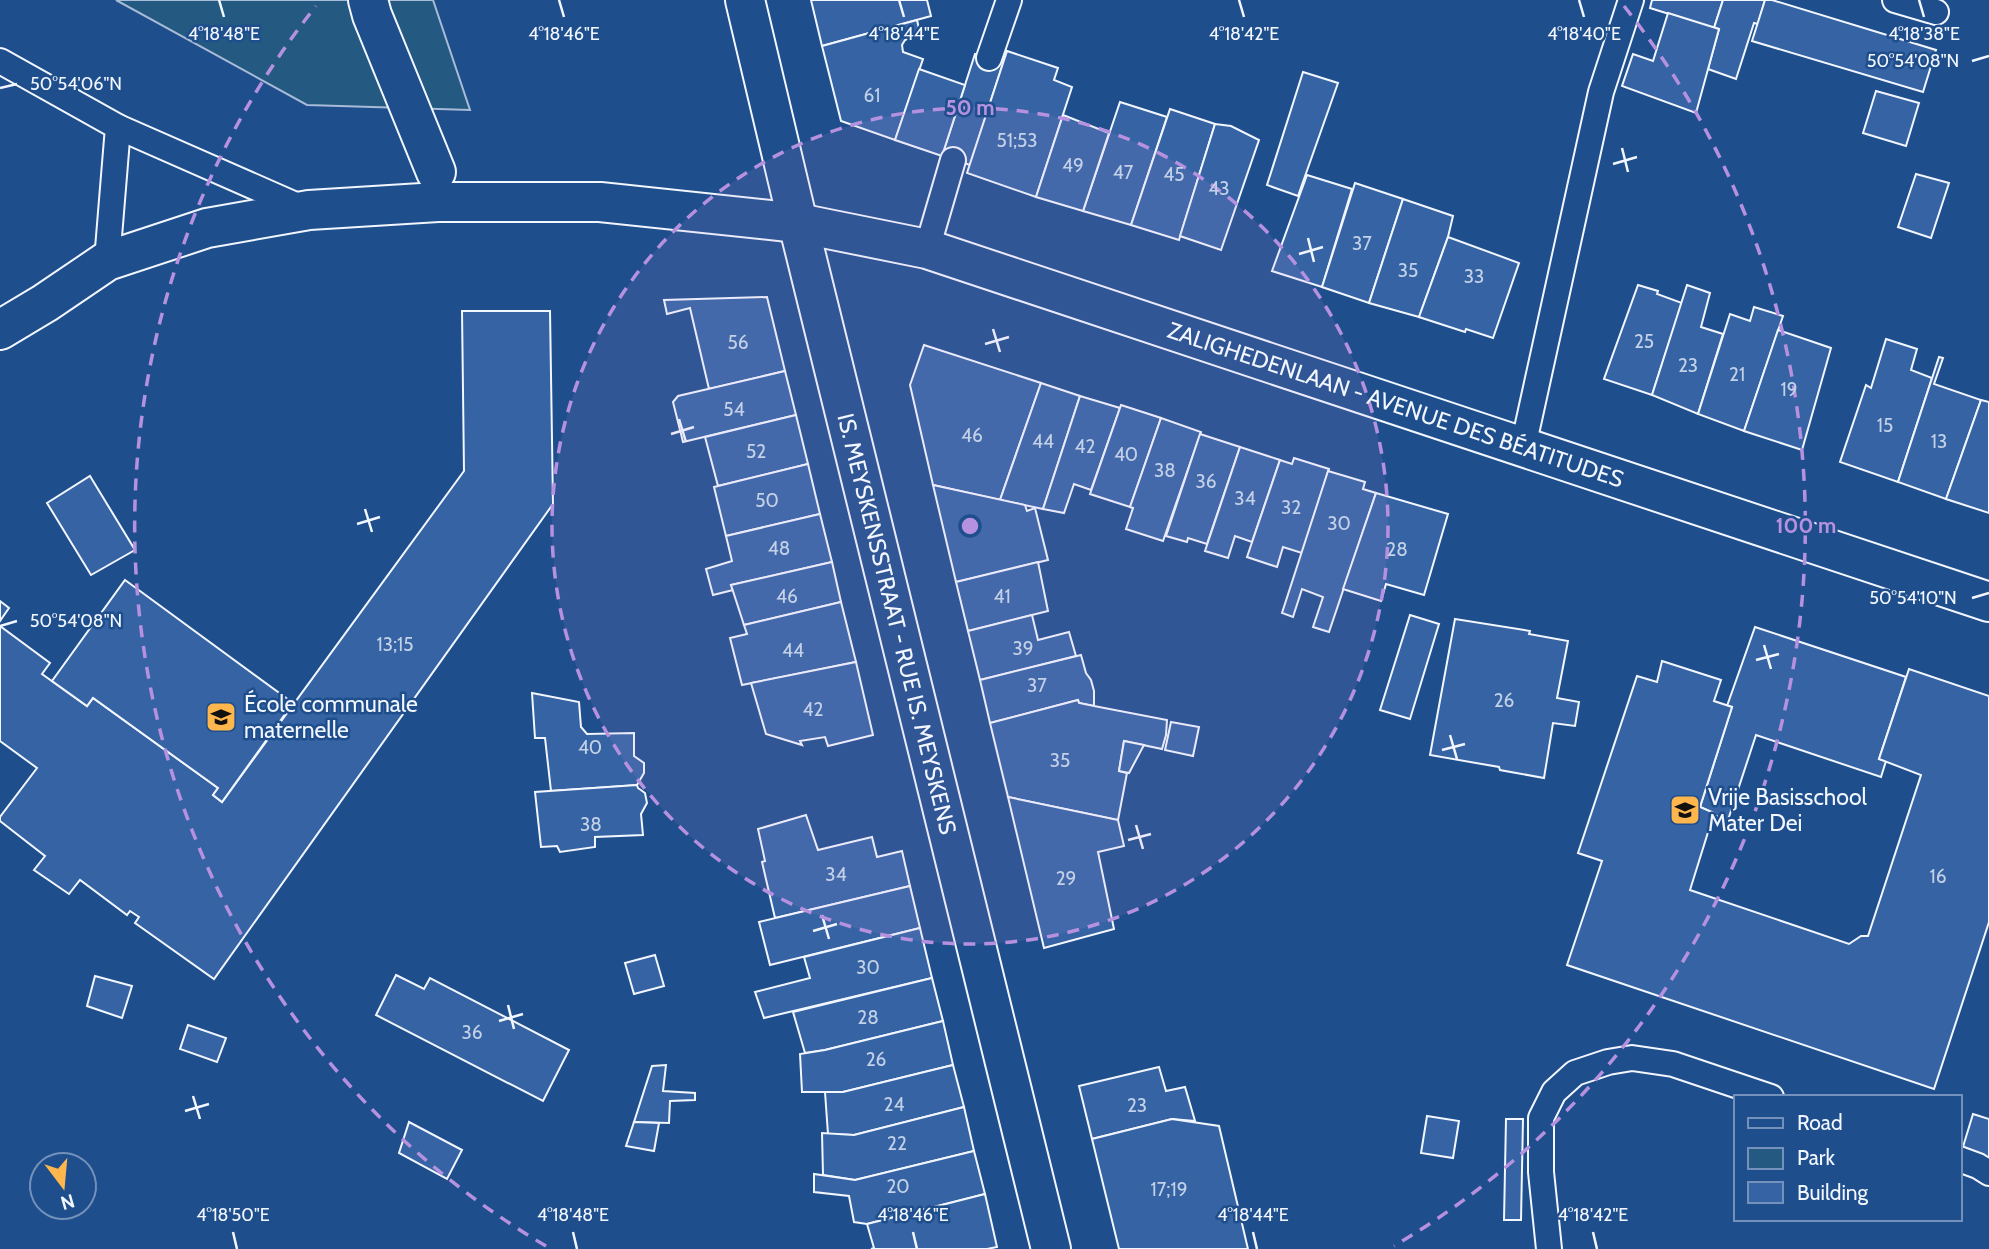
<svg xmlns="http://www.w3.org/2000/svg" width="1989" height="1249" viewBox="0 0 1989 1249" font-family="Cabin,sans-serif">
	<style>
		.green { fill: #245a82; stroke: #a8bbd7; stroke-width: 2 }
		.building { fill: #3563a3; stroke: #f2f6ff; stroke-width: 2 }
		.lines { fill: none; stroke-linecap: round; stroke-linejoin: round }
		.lane-casing { stroke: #f2f6ff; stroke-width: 28 }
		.street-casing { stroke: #f2f6ff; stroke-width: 42 }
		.secondary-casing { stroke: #f2f6ff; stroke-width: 42 }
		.lane { stroke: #1f4e8c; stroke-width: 24 }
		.street { stroke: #1f4e8c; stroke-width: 38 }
		.secondary { stroke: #1f4e8c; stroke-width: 38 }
		.ticks { fill: none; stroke: #f2f6ff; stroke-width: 2.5 }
		.ring { fill: none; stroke: #b691df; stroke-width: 3.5; stroke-dasharray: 12 9 }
		.labels { text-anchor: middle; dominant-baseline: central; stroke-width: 5; stroke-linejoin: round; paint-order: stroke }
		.number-label { font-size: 19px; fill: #c3d1e8 }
		.street-label { font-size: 23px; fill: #f2f6ff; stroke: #1f4e8c }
		.poi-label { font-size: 23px; fill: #f2f6ff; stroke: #1f4e8c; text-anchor: start }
		.ticks-label { font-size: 18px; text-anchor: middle; fill: #f2f6ff; stroke: #1f4e8c; stroke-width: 5; stroke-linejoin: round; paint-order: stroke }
		.centre { fill: #b691df; stroke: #1f4e8c; stroke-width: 3.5 }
		.ring-label { font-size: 21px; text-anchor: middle; font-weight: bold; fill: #b691df; stroke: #1f4e8c; stroke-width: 5; stroke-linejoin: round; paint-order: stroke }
	</style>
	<rect width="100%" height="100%" fill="#1f4e8c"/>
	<path class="green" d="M116,0H433L470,110L307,105Z"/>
	<g class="building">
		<path d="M927,0L931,16L822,46L811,0Z"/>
		<path d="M1652,0H1723L1714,28L1650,8Z"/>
		<path d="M1723,0H1765L1758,24L1754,23L1736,79L1708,69L1719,29L1714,28Z"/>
		<path d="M1765,0H1772L1936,50L1923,92L1752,41Z"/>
		<path d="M1668,13L1719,29L1696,113L1622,86L1633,54L1653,61Z"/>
		<path d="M917,20L920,33L905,40L902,45L903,52L923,59L895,140L841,121L822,46Z"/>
		<path d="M997,47L1007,51L970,165L942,156L975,54L992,59Z"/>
		<path d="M1007,51L1058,68L1054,80L1072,87L1036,197L967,173Z"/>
		<path d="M919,69L965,85L942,156L895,140Z"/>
		<path d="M1303,72L1338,83L1298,196L1267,185Z"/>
		<path d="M1876,91L1919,103L1906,146L1863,133Z"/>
		<path d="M1120,102L1167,117L1131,225L1083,211Z"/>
		<path d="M1170,109L1215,124L1179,240L1131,225Z"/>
		<path d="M1063,115L1109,133L1083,211L1036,197Z"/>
		<path d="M1215,124L1231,126L1259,140L1221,250L1180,236Z"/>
		<path d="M1916,174L1949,183L1931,238L1898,227Z"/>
		<path d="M1307,175L1352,189L1322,287L1272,271Z"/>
		<path d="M1355,183L1403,199L1369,303L1322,287Z"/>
		<path d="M1403,199L1453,216L1448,237L1419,317L1369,303Z"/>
		<path d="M1448,237L1519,263L1493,338L1466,329L1465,332L1419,317Z"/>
		<path d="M1638,285L1658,291L1657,294L1682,303L1652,395L1604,379Z"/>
		<path d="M1687,285L1710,293L1701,327L1723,334L1698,414L1652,395Z"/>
		<path d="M767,297L785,371L709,389L690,308L667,314L664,300Z"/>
		<path d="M1754,307L1783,316L1744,431L1698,414L1730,314L1750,321Z"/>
		<path d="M462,311H550L553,504L214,979L135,923L139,917L130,911L127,915L80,880L69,894L34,870L45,856L0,821V817L37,768L0,741V626L50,663L42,674L87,706L93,698L218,788L213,795L222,802L464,471Z"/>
		<path d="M1778,330L1831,348L1802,450L1744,431Z"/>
		<path d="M1886,339L1917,349L1911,370L1932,378L1898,482L1840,462L1866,385L1871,388Z"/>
		<path d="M924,345L1041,383L1000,500L933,485L910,385Z"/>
		<path d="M1939,357L1943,358L1934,384L1981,400L1946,499L1898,482Z"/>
		<path d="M785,371L796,415L683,442L673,402L678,396Z"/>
		<path d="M1041,383L1080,396L1043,509L1000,500Z"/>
		<path d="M1080,396L1120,408L1091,490L1074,484L1064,513L1043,509Z"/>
		<path d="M1981,400L1989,402V513L1946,499Z"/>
		<path d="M1121,405L1161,418L1130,507L1090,494Z"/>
		<path d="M796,415L808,464L718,486L705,437Z"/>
		<path d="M1161,418L1201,432L1163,541L1126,529L1133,508L1130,507Z"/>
		<path d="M1200,434L1240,447L1207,544L1188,538L1187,542L1166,536Z"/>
		<path d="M1240,447L1280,460L1252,542L1235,536L1228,558L1205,551Z"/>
		<path d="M1294,458L1329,469L1302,553L1283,547L1277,567L1247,557L1280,460L1292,464Z"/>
		<path d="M808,464L820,514L726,536L714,487Z"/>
		<path d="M1328,471L1365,482L1363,489L1376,493L1329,632L1313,627L1323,597L1302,589L1293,617L1282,613Z"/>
		<path d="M90,476L135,550L91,575L47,503Z"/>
		<path d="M933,485L1025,505L1027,511L1035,508L1048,560L956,582Z"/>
		<path d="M1376,493L1448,514L1424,595L1386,584L1381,601L1343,589Z"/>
		<path d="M820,514L832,562L731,585L733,590L713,595L706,569L732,561L726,536Z"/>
		<path d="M832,562L841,602L744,625L731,585Z"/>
		<path d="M1038,562L1048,611L968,631L956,582Z"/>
		<path d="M125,580L293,703L222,802L213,795L218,788L93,698L87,706L52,681Z"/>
		<path d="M0,601L9,608L0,621Z"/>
		<path d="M841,602L856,662L742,685L730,638L747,634L744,625Z"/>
		<path d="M1032,615L1038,640L1069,632L1076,656L980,680L968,631Z"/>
		<path d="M1410,615L1439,624L1410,719L1380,710Z"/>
		<path d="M1455,619L1530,631L1529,634L1568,641L1557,698L1579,702L1575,726L1553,723L1544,778L1500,770L1499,767L1430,755Z"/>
		<path d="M1755,627L1906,677L1879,759L1886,761L1881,777L1756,735L1728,820L1713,815L1714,813L1700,807L1732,707L1727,706Z"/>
		<path d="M1081,655L1086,673L1091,680L1094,691V706L1079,703L1078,700L990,723L980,680Z"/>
		<path d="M1662,661L1721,680L1714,701L1732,707L1700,807L1714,813L1690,890L1849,944L1861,936H1868L1921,775L1879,759L1909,669L1989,696V922L1934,1089L1567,965L1602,861L1578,853L1637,676L1657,682Z"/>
		<path d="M856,662L873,735L828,746L825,737L800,741L802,745L766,734L751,683Z"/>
		<path d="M532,693L579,702L581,727L587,734L634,733V756L644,763V773L637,785L551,791L545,738H535Z"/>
		<path d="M1078,700L1079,703L1094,706L1167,720L1166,735L1162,749L1124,741L1119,771L1127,773L1118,820L1008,797L990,723Z"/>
		<path d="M1171,722L1199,727L1193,756L1165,750Z"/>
		<path d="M1124,741L1144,745L1129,773L1119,771Z"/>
		<path d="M637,785L638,788L645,793L647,803L641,814L643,835L595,837V847L560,852L557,846L541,847L535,792Z"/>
		<path d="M1008,797L1118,820L1124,846L1098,852L1114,929L1044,948Z"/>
		<path d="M806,815L818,850L872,837L877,857L902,851L910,886L775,918L762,862L765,861L758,829Z"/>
		<path d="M910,886L920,928L770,965L759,922Z"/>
		<path d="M920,928L932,978L764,1018L755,992L810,978L804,957Z"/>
		<path d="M655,955L664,986L634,994L625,963Z"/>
		<path d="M396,975L424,989L430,978L569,1050L543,1101L376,1015Z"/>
		<path d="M95,976L132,986L122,1018L87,1006Z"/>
		<path d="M932,978L943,1021L825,1050L805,1053L793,1012Z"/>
		<path d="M943,1021L953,1065L843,1092H802L800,1054L825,1050Z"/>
		<path d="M188,1025L226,1038L217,1062L180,1049Z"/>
		<path d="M666,1065L663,1091L695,1093V1100L670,1101L669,1123L634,1122L652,1066Z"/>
		<path d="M953,1065L964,1107L854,1135L828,1134L825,1092H843Z"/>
		<path d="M1159,1067L1166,1091L1185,1087L1195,1121L1172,1119L1092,1139L1079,1086Z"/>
		<path d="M964,1107L974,1151L855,1180L823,1175L822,1133L854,1135Z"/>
		<path d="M1973,1114L1989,1119V1159L1962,1150Z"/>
		<path d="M1427,1116L1459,1121L1453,1158L1421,1153Z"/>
		<path d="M1172,1119L1219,1126L1248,1249H1119L1092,1139Z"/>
		<path d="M1506,1119H1523L1521,1220H1504Z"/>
		<path d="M409,1122L462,1150L447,1179L399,1153Z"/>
		<path d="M634,1122L659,1123L654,1151L626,1146Z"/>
		<path d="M974,1151L985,1194L867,1224L854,1222L849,1196L814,1192V1174L855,1180Z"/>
		<path d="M985,1194L997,1247L987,1249H871L874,1248L867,1224Z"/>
	</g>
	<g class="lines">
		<g class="lane-casing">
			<g id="lane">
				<path d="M1895,0L1936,12"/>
				<path d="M989,58L1009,0"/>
				<path d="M0,61L118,127L107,261"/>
				<path d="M118,127L307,210"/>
				<path d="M927,249L953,160"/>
				<path d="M1523,447L1601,92L1631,0"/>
				<path d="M1959,1159L1978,1166L1989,1173"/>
				<path d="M1549,1249L1541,1172V1118L1554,1092L1575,1073L1608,1062L1632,1058L1673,1064L1771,1097"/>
			</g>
		</g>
		<g class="street-casing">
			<g id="street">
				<path d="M368,0L372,15L436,172"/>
				<path id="s1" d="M0,330L45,303L107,261L207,228L309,210L438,202H600L798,223L927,249L1989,602"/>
			</g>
		</g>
		<g class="secondary-casing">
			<g id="secondary">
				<path id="s2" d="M745,0L798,223L1051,1249"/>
			</g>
		</g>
		<use href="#lane" class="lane"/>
		<use href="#street" class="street"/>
		<use href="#secondary" class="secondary"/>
	</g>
	<path class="ticks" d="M219,0L224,17M559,0L564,17M899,0L904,17M1239,0L1244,17M1579,0L1584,17M1919,0L1924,17M1972,61L1989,56M0,88L17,84M1622,148L1628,172M1613,164L1637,157M1308,238L1314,262M1299,254L1323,247M993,329L1000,352M985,344L1009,337M679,419L686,442M671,434L694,427M365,509L372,532M357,524L380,517M1972,598L1989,593M0,626L17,621M1764,645L1771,669M1756,660L1779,654M1450,735L1457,759M1442,750L1465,744M1136,825L1143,849M1128,840L1151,834M822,915L829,939M813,931L837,924M508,1005L514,1029M499,1021L523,1014M193,1096L200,1119M185,1111L209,1104M233,1232L237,1249M573,1232L577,1249M913,1232L917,1249M1253,1232L1257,1249M1593,1232L1597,1249"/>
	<circle cx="970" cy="526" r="418" fill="#b691df" fill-opacity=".12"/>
	<g class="ring">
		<circle cx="970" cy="526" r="418"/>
		<path d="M546 1246A836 836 0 0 1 316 6M1624 6A836 836 0 0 1 1394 1246"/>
	</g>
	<defs>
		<g id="school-square" transform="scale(1.575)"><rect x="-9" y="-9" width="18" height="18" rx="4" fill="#ffb74d" stroke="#1f4e8c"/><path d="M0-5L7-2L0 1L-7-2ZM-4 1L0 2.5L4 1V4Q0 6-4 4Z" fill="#111"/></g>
	</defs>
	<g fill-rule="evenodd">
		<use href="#school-square" x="221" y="717"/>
		<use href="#school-square" x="1685" y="810"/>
	</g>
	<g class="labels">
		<g class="number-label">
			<text x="872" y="95">61</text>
			<text x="1017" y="140">51;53</text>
			<text x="1073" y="165">49</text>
			<text x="1123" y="172">47</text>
			<text x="1174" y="174">45</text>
			<text x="1219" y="188">43</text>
			<text x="1362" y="243">37</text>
			<text x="1408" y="270">35</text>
			<text x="1474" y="276">33</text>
			<text x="1644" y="341">25</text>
			<text x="738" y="342">56</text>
			<text x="1688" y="365">23</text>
			<text x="1737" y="374">21</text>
			<text x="1789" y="389">19</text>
			<text x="734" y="409">54</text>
			<text x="1885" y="425">15</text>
			<text x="972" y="435">46</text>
			<text x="1043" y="441">44</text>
			<text x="1939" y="441">13</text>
			<text x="1085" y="446">42</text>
			<text x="756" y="451">52</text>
			<text x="1126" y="454">40</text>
			<text x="1165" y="470">38</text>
			<text x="1206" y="481">36</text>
			<text x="1245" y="498">34</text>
			<text x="767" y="500">50</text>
			<text x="1291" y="507">32</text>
			<text x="1339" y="523">30</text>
			<text x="779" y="548">48</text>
			<text x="1397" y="549">28</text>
			<text x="787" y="596">46</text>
			<text x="1002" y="596">41</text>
			<text x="395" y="644">13;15</text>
			<text x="1023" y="648">39</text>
			<text x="793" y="650">44</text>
			<text x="1037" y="685">37</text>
			<text x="1504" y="700">26</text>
			<text x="813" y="709">42</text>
			<text x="590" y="747">40</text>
			<text x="1060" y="760">35</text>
			<text x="591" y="824">38</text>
			<text x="836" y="874">34</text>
			<text x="1938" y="876">16</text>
			<text x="1066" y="878">29</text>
			<text x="868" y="967">30</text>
			<text x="868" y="1017">28</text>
			<text x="472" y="1032">36</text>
			<text x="876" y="1059">26</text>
			<text x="894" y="1104">24</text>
			<text x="1137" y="1105">23</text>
			<text x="897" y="1143">22</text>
			<text x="898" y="1186">20</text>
			<text x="1169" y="1189">17;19</text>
		</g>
		<g class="street-label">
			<text stroke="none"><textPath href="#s1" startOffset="1452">ZALIGHEDENLAAN - AVENUE DES BÉATITUDES</textPath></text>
			<text stroke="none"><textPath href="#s2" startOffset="642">IS. MEYSKENSSTRAAT - RUE IS. MEYSKENS</textPath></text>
		</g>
		<g class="poi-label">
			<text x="244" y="704">École communale<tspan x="244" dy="26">maternelle</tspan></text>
			<text x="1708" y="797">Vrije Basisschool<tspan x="1708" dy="26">Mater Dei</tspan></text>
		</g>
	</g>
	<g class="ticks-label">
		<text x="224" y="40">4°18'48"E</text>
		<text x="564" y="40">4°18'46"E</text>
		<text x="904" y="40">4°18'44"E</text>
		<text x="1244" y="40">4°18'42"E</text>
		<text x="1584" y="40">4°18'40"E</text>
		<text x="1924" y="40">4°18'38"E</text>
		<text x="1913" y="67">50°54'08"N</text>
		<text x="76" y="90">50°54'06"N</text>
		<text x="1913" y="604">50°54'10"N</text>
		<text x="76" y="627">50°54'08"N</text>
		<text x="233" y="1221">4°18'50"E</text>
		<text x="573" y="1221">4°18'48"E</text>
		<text x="913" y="1221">4°18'46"E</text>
		<text x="1253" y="1221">4°18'44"E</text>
		<text x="1593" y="1221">4°18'42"E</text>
	</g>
	<circle cx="970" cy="526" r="10" class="centre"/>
	<g class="ring-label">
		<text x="970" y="115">50 m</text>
		<text x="1806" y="533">100 m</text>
	</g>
	<rect x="1734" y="1095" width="228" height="126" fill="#1f4e8c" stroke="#7391ba" stroke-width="2"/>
	<rect x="1748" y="1118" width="35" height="10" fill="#1f4e8c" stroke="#7391ba" stroke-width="2"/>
	<text x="1797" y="1130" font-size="21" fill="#f2f6ff">Road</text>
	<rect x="1748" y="1148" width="35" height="21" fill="#245a82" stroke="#7391ba" stroke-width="2"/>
	<text x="1797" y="1165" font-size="21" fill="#f2f6ff">Park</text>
	<rect x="1748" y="1182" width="35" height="21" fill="#3563a3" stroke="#7391ba" stroke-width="2"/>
	<text x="1797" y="1200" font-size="21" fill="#f2f6ff">Building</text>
	<g transform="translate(63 1186) rotate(164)"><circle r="33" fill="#1f4e8c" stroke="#7391ba" stroke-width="2"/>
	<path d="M0-5L12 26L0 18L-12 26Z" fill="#ffb74d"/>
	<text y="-10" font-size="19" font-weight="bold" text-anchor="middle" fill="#f2f6ff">N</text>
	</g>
</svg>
